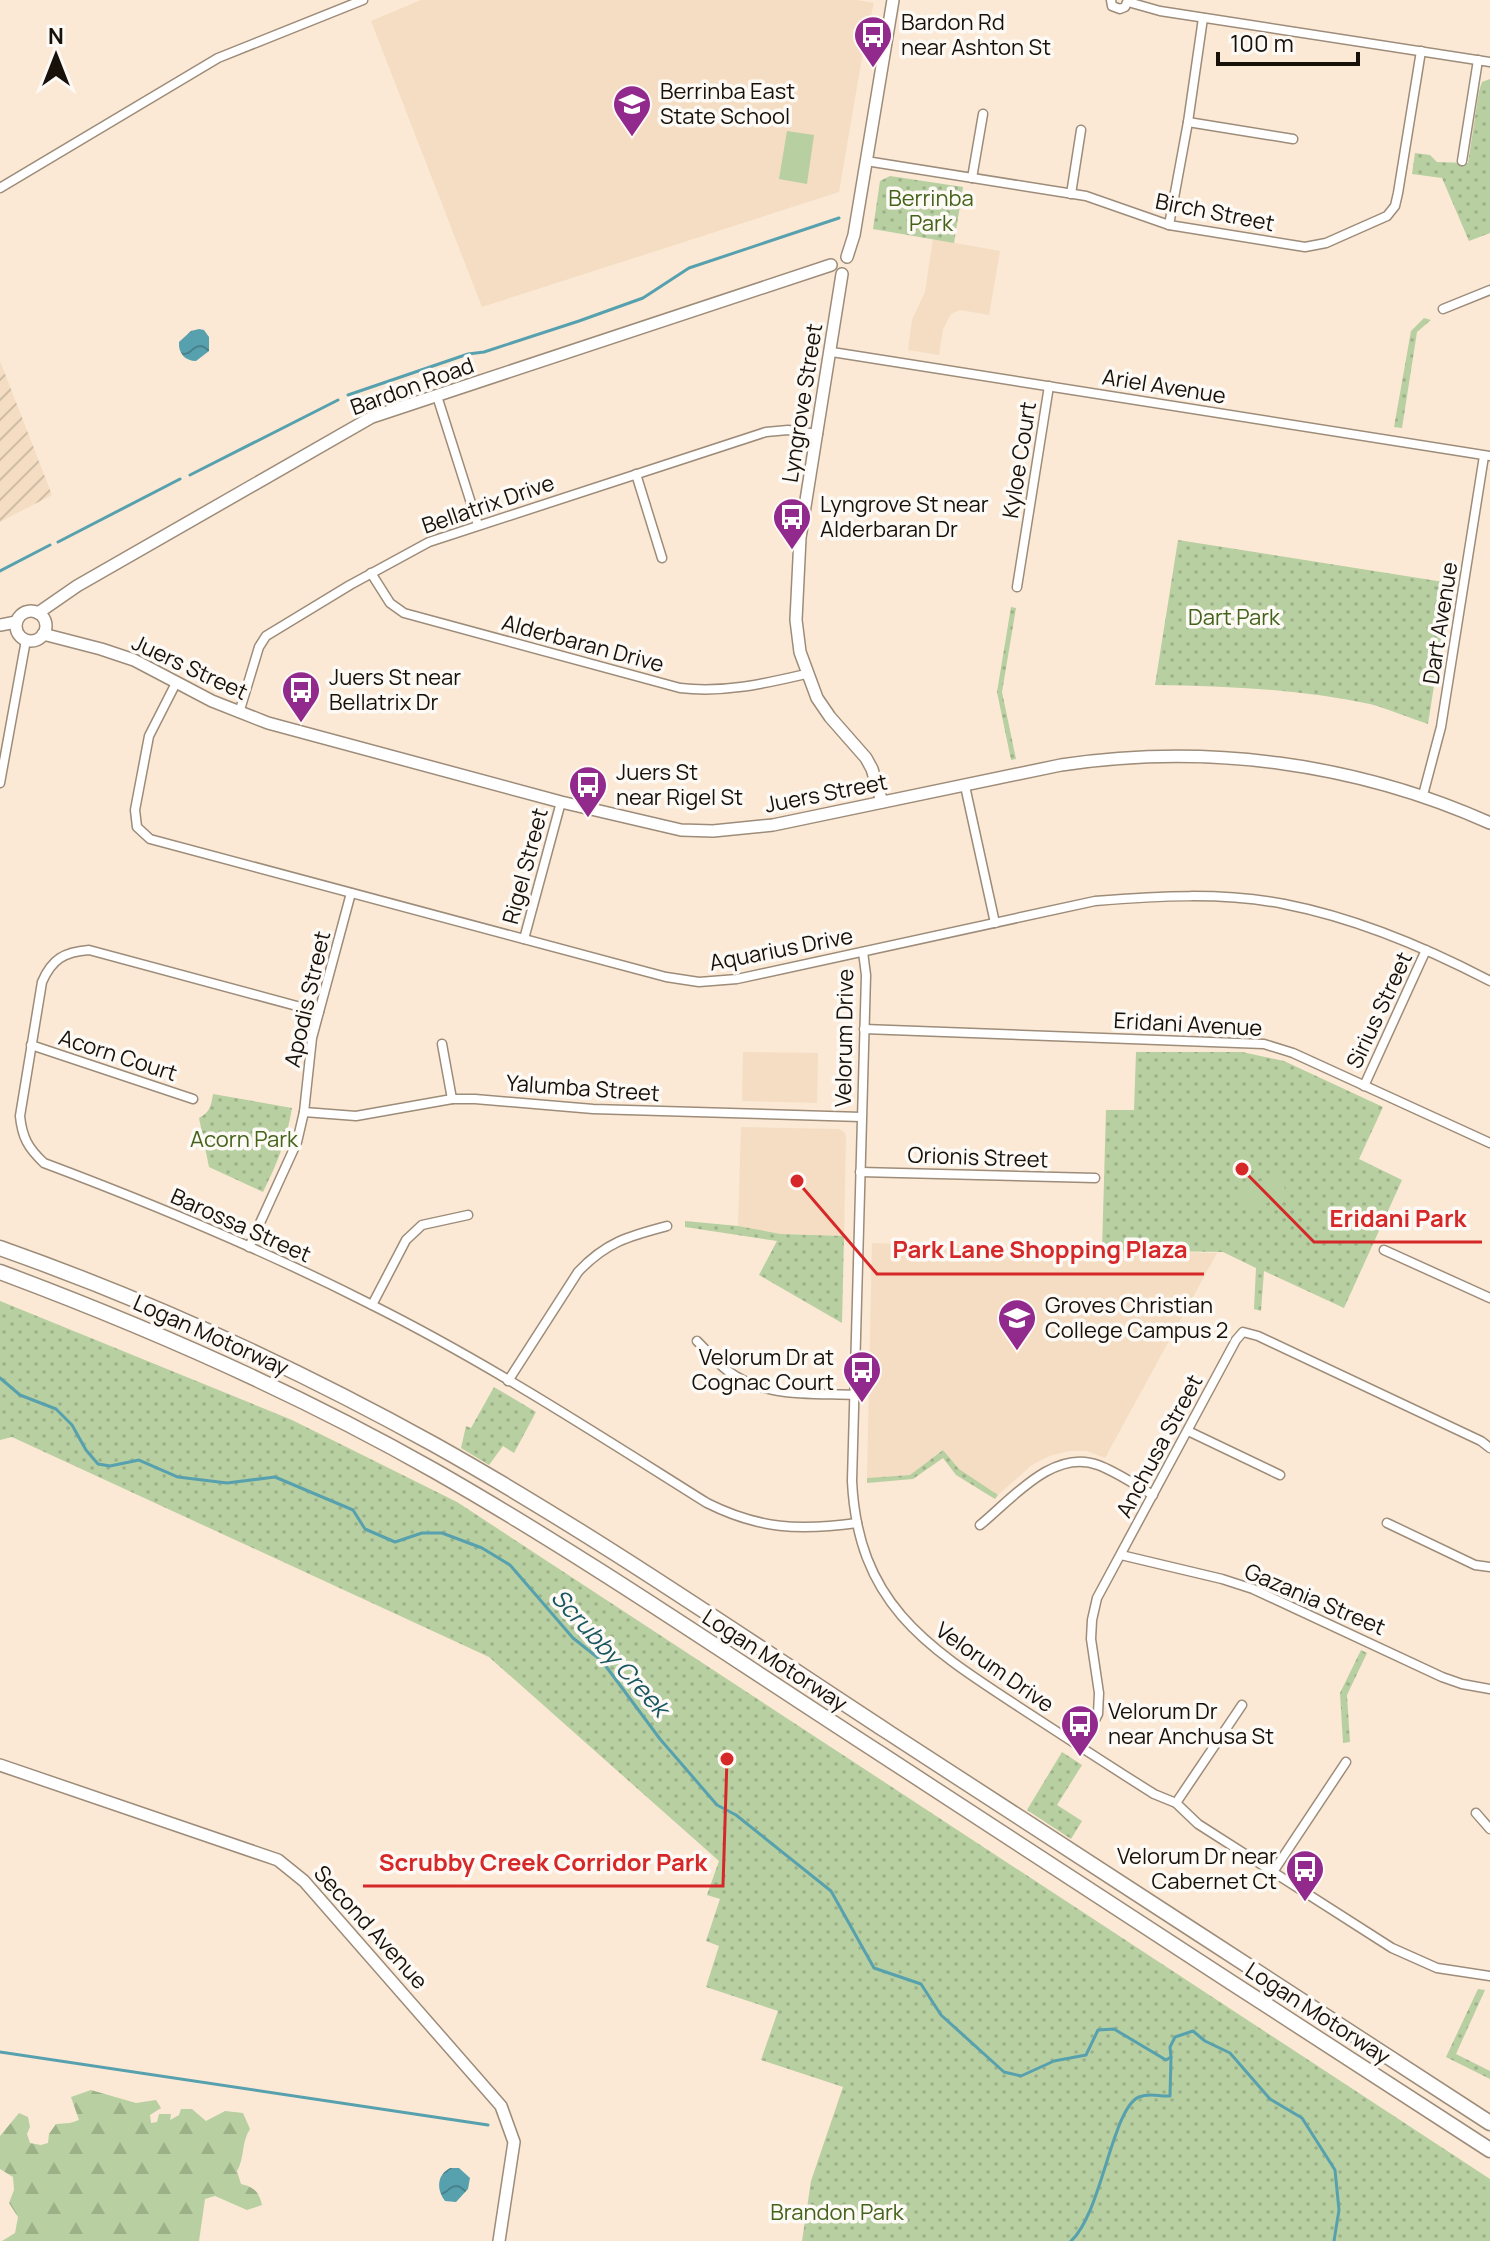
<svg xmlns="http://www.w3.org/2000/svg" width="1490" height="2241" viewBox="0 0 1490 2241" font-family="Manrope,sans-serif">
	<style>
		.built { fill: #f4ddc2 }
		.industrial { fill: url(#industrial-furrows) }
		.grass { fill: url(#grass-dots) }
		.forest { fill: url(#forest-firs) }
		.pitch { fill: #b7cfa1 }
		.water { fill: url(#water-waves) }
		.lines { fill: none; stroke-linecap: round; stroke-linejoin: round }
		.stream { stroke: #57a1af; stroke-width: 3 }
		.street-casing { stroke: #9d8c79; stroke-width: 11 }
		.secondary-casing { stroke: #9d8c79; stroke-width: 14 }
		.highway-casing { stroke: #9d8c79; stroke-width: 17 }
		.street { stroke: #fff; stroke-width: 8 }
		.secondary { stroke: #fff; stroke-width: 11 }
		.highway { stroke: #fff; stroke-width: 14 }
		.labels { text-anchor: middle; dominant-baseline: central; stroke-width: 7; stroke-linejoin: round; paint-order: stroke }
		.poi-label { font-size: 22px; fill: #17110a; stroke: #fdf9f5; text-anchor: start }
		.park-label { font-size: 22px; fill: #43631a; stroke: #fdf9f5 }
		.street-label { font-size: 22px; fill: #17110a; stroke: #fdf9f5 }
		.water-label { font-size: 24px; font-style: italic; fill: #185762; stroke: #fdf9f5 }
		.leader { fill: none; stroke: #d62828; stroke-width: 3 }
		.callout-dot { fill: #d62828; stroke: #fdf9f5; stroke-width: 3 }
		.callout-label { font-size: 24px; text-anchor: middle; font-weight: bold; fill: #d62828; stroke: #fdf9f5; stroke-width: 7; stroke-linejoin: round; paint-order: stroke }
	</style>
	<defs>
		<pattern id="industrial-furrows" width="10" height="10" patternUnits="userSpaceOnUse" patternTransform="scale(2)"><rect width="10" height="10" fill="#f4ddc2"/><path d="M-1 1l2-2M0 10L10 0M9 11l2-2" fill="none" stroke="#d0bda5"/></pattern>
		<pattern id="grass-dots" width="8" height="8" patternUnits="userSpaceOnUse" patternTransform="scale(2)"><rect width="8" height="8" fill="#b7cfa1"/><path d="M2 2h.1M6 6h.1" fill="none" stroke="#9db189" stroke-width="1.8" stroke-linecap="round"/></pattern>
		<pattern id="forest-firs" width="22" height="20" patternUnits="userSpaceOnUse" patternTransform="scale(2)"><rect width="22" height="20" fill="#b7cfa1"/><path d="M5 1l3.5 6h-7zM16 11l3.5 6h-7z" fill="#9db189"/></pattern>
		<pattern id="water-waves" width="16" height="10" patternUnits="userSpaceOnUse" patternTransform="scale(2)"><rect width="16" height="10" fill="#57a1af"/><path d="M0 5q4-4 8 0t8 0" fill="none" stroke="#47828d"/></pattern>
	</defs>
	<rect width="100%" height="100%" fill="#fbe9d5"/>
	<g class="built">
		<path d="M421,0H857L874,3L865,40L839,192L482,307L371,21Z"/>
		<path d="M933,239L1000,251L989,315L960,310L951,314L943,329L939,355L908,350L912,320L925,292Z"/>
		<path d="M743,1052L818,1053L817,1103L742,1101Z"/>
		<path d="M741,1127L839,1129L844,1132L846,1137L844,1236L781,1234L738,1226Z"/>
		<path d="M872,1243L1217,1253L1105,1458L1087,1451H1069L1049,1456L1032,1465L998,1495L959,1469L943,1450L910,1475L867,1478Z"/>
	</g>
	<path class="industrial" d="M0,361L52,495L0,522Z"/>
	<g class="grass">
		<path d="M1490,79V233L1469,241L1442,178L1412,174L1415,153L1430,155L1437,162L1468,163L1479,91L1482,82Z"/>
		<path d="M890,176L963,187L954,243L873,229L880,181Z"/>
		<path d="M1424,318L1431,320L1417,332L1402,428L1394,427L1411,331Z"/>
		<path d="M1178,540L1450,583L1428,724C1409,718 1389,709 1370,704C1299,689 1227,686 1155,685Z"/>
		<path d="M1011,607L1016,608L1002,692L1016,759L1011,760L997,692Z"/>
		<path d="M1136,1052H1242L1284,1061L1383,1107L1359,1159L1402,1180L1344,1308L1264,1271L1261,1311L1254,1309L1256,1268L1223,1252L1102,1250L1106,1110H1134Z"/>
		<path d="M213,1094L292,1108C287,1139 277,1164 263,1192L209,1167L199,1118C210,1112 211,1106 213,1094Z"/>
		<path d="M685,1221L738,1226L781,1234L844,1236L842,1323L759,1275L777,1241L685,1227Z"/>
		<path d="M0,1301L292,1420L457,1502L1490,2179V2241H802L811,2181L843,2087L761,2060L778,2011L706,1987L719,1946L706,1941L720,1899L707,1895L719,1861L489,1657L12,1437L0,1440Z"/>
		<path d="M494,1387L536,1412L514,1453L503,1446L489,1465L461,1448L466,1426L471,1428Z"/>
		<path d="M943,1450L959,1469L998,1495L995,1499L956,1475L943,1458L913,1479L867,1483V1478L910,1475Z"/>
		<path d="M1361,1650L1367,1653L1347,1695L1350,1742L1343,1743L1340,1693Z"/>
		<path d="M1062,1752L1082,1765L1057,1805L1082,1821L1071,1839L1027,1810Z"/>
		<path d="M1478,1989L1485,1990L1456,2054L1490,2071V2079L1446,2057Z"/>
	</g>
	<path class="forest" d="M91,2090L136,2103L156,2100L161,2108L150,2115L151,2123L157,2122L159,2114H171L170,2120L179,2115L181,2109H192L206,2121L225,2111L243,2113L250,2129C241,2143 245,2157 237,2171L241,2184C254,2187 259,2192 262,2205L247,2210L215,2196L205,2199L199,2241H2L15,2233L18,2217L9,2203L14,2190L13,2177L0,2169V2136L19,2113L28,2117L30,2127L27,2134L30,2143L41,2145L48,2143L49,2134L56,2124L70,2123L79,2120L71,2097Z"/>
	<g class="pitch">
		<path d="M787,131L814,135L807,184L779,179Z"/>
		<path d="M1282,1176L1287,1198L1245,1208L1239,1186Z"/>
	</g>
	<g class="water">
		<path d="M199,329L204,330L209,337V351L196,361C185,361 178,353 179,342L191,331Z"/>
		<path d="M450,2168H459L470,2178L468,2189L456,2202L445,2201C436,2189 437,2175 450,2168Z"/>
	</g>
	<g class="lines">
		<g class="stream">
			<path d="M348,395L468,354L484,352L579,321L643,298L689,268L839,218"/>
			<path d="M190,475L338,400"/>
			<path d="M58,542L180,479"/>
			<path d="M0,571L50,545"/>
			<path d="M0,1378L20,1395L56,1409L72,1425L86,1450L98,1464L110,1466L139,1460L178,1477L227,1483L275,1477L353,1510L365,1529L395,1542L422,1533H442L482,1548L510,1565L573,1638L602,1661L660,1739L717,1805L736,1815L831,1891L874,1968L921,1984L941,2015L1004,2072L1021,2076L1054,2061L1086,2055L1098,2030L1114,2029L1166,2060L1171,2057L1170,2047L1175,2037L1193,2031L1205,2041L1230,2053L1270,2099L1302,2118L1335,2170L1339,2210L1334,2241"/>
			<path d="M0,2052L488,2125"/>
			<path d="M1071,2241C1102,2213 1112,2108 1139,2097C1151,2092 1159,2097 1170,2096L1171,2057"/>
		</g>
		<g class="street-casing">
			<g id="street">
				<path d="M1111,0L1112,6L1120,9L1125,7L1128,0"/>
				<path d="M1128,2L1160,11L1490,62"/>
				<path d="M1188,122L1293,139"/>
				<path d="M866,161L1086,196L1169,225L1305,247L1326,243L1387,216L1395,206L1398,193L1421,51"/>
				<path d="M1462,161L1478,60"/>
				<path d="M972,178L983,114"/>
				<path d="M0,188L218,58L363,0"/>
				<path d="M1071,194L1081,130"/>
				<path d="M1169,225L1188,122L1203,18"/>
				<path d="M1443,309L1490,290"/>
				<path d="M832,352L1490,456"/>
				<path d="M437,396L478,525"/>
				<path d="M636,474L662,558"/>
				<path d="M371,573L390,603L404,613L680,688C724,693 763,684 806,674"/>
				<path d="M1017,587L1049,386"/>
				<path d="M176,683L149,736L135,810L137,827L150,839L666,977L699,982L737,979L1095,901C1156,896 1223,892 1284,904C1356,918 1425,947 1490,981"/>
				<path d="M239,713L259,647L266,636L350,585L429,542L766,432L788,430L818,434"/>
				<path d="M0,783L26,640"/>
				<path d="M965,786L995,923"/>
				<path d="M1423,795L1441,727L1484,456"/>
				<path d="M524,939L561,802"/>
				<path d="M863,952L866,975L852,1481C858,1602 924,1645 1016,1705C1062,1735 1108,1765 1154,1794L1176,1803L1198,1824L1392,1948L1437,1968L1490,1976"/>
				<path d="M319,1012L89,950C64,952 52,959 42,982L20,1116C22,1137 28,1148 44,1163C156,1205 266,1251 372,1305C488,1363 597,1434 707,1503C759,1529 799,1531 857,1523"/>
				<path d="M864,1029L1264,1044L1293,1053L1490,1143"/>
				<path d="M442,1044L452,1099"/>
				<path d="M31,1045L193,1099"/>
				<path d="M1364,1086L1426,950"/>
				<path d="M304,1112L356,1116L452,1099H475L593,1109L861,1117"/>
				<path d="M860,1172L1095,1178"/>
				<path d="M249,1247L297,1142L304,1112L312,1038L351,893"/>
				<path d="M1384,1250L1490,1298"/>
				<path d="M372,1305L406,1240L422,1225L468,1215"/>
				<path d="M697,1341C707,1351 717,1363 728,1371C764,1398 813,1393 855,1395"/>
				<path d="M508,1381L578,1272C606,1242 629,1236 667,1226"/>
				<path d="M1188,1431L1280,1475"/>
				<path d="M1387,1523L1475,1565L1490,1567"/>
				<path d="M980,1525C1011,1500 1053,1448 1098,1465C1117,1472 1135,1485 1153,1495"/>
				<path d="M1121,1555L1222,1579L1253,1589L1442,1677L1462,1684L1490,1689"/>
				<path d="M1081,1747L1098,1714L1099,1693L1091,1639L1092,1620L1097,1598L1236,1340L1243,1332L1258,1336L1481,1441L1490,1448"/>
				<path d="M1176,1803L1242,1705"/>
				<path d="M1476,1813L1490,1829"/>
				<path d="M1273,1872L1346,1762"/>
			</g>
		</g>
		<g class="secondary-casing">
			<g id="secondary">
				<path d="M847,257L854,235L893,0"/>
				<path d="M842,274L800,538L796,620L800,652L817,698L830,717L866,758L872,769L882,802"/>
				<circle cx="31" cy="626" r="15"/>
				<path d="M38,613L77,586L372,417L831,265"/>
				<path d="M0,625L16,622"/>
				<path d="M43,634L101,649L134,660L212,701L268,723L561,802L681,830L713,831L773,825L1061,765C1207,743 1356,763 1490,823"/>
				<path d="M0,1765L278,1860L304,1881L501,2106L514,2142L499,2241"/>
			</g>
		</g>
		<g class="highway-casing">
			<g id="highway">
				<path d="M0,1248C150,1301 296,1368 435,1445C592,1533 741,1636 891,1734C1090,1864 1291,1993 1490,2123"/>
				<path d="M0,1272C150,1328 296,1392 435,1471C589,1559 735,1660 884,1756C1085,1888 1288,2019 1490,2150"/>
			</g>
		</g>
		<use href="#street" class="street"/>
		<use href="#secondary" class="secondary"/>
		<use href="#highway" class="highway"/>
	</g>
	<defs>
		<g id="bus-pin" transform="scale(2)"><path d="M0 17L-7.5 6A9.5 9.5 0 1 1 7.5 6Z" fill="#92298d" stroke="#fdf9f5"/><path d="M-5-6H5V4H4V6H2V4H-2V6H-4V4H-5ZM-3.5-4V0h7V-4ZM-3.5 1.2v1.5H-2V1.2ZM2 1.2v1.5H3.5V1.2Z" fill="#fff"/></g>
		<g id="school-pin" transform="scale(2)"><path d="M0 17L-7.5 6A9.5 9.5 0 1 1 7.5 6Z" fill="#92298d" stroke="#fdf9f5"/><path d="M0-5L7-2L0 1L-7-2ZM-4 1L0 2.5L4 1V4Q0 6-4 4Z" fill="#fff"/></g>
	</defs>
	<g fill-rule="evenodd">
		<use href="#bus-pin" x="873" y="35"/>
		<use href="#school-pin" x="632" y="104"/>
		<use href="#bus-pin" x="792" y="517"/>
		<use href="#bus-pin" x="301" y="690"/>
		<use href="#bus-pin" x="588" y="785"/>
		<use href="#school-pin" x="1017" y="1318"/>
		<use href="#bus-pin" x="862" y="1370"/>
		<use href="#bus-pin" x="1080" y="1724"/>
		<use href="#bus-pin" x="1305" y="1869"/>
	</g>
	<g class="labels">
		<g class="poi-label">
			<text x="901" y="22">Bardon Rd<tspan x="901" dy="25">near Ashton St</tspan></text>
			<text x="660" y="91">Berrinba East<tspan x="660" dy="25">State School</tspan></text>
			<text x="820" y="504">Lyngrove St near<tspan x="820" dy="25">Alderbaran Dr</tspan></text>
			<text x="329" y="677">Juers St near<tspan x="329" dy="25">Bellatrix Dr</tspan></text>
			<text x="616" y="772">Juers St<tspan x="616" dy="25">near Rigel St</tspan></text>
			<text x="1045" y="1305">Groves Christian<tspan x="1045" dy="25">College Campus 2</tspan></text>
			<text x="834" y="1357" text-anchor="end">Velorum Dr at<tspan x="834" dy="25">Cognac Court</tspan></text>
			<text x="1108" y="1711">Velorum Dr<tspan x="1108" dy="25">near Anchusa St</tspan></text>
			<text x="1277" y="1856" text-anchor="end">Velorum Dr near<tspan x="1277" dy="25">Cabernet Ct</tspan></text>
		</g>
		<g class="park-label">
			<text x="931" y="198">Berrinba<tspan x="931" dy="25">Park</tspan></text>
			<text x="1234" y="617">Dart Park</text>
			<text x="244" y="1139">Acorn Park</text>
			<text x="837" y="2212">Brandon Park</text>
		</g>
		<g class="street-label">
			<text transform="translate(1215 212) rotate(11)">Birch Street</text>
			<text transform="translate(412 386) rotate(-20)">Bardon Road</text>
			<text transform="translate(1164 386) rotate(9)">Ariel Avenue</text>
			<text transform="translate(802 403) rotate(-81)">Lyngrove Street</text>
			<text transform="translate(1019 460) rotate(-81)">Kyloe Court</text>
			<text transform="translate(488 504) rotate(-19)">Bellatrix Drive</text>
			<text transform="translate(1440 623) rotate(-81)">Dart Avenue</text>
			<text transform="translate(583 643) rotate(15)">Alderbaran Drive</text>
			<text transform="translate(190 667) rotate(25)">Juers Street</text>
			<text transform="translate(826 793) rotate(-11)">Juers Street</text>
			<text transform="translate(525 866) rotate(-75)">Rigel Street</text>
			<text transform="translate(781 949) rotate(-11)">Aquarius Drive</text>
			<text transform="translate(307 999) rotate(-77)">Apodis Street</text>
			<text transform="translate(1379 1010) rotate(-65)">Sirius Street</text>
			<text transform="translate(1188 1024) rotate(3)">Eridani Avenue</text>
			<text transform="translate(844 1038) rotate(-89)">Velorum Drive</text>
			<text transform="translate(118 1055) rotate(18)">Acorn Court</text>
			<text transform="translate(583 1088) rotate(4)">Yalumba Street</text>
			<text transform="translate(978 1157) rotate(2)">Orionis Street</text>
			<text transform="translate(241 1225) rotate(24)">Barossa Street</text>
			<text transform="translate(211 1335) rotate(24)">Logan Motorway</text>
			<text transform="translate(1159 1446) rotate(-62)">Anchusa Street</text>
			<text transform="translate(1315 1599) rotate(23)">Gazania Street</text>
			<text transform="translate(775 1660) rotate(33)">Logan Motorway</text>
			<text transform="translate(995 1667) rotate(35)">Velorum Drive</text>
			<text transform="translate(371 1927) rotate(48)">Second Avenue</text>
			<text transform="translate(1318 2013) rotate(33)">Logan Motorway</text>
		</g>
		<g class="water-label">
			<text transform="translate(611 1652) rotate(48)">Scrubby Creek</text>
		</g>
	</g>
	<path class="leader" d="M1242 1169L1314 1242H1482M797 1181L877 1274H1204M727 1759L723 1886H363"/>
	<g class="callout-dot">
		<circle cx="1242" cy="1169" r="8"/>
		<circle cx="797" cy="1181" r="8"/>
		<circle cx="727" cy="1759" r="8"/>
	</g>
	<g class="callout-label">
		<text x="1398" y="1227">Eridani Park</text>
		<text x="1040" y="1258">Park Lane Shopping Plaza</text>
		<text x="543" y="1871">Scrubby Creek Corridor Park</text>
	</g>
	<g transform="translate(56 56)" stroke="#fdf9f5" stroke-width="6" paint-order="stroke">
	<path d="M0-6L14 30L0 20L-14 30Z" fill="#17110a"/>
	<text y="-12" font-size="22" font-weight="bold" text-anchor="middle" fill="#17110a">N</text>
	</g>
	<path d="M1218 52v12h140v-12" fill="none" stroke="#17110a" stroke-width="4"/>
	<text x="1230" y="52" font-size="24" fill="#17110a" stroke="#fdf9f5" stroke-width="6" paint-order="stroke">100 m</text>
</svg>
